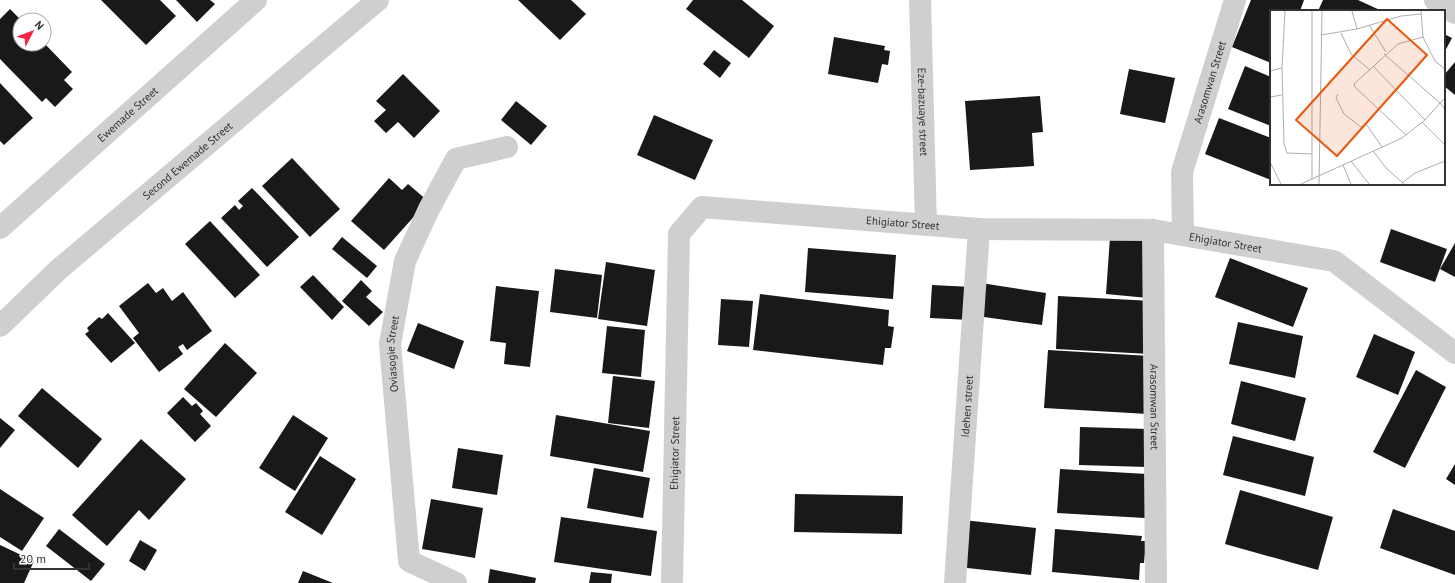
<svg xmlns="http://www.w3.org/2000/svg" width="1455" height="583" viewBox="0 0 1455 583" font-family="'PT Sans',sans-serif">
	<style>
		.building { fill: #191919 }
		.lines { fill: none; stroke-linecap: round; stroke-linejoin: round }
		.minor { stroke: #cfcfcf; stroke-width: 22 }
		.labels { text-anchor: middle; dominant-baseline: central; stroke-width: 4; stroke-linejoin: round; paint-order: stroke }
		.street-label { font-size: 11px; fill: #323232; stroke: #fff }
		.inset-road { fill: none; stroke: #adadad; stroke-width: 1 }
		.view { fill: #e8590c; fill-opacity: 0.15; stroke: #e8590c; stroke-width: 2 }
		.inset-edge { fill: none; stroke: #323232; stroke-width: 2 }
	</style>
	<rect width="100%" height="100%" fill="#fff"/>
	<g class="building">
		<path d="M101,0H160L176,16L146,45Z"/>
		<path d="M176,0H210L215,4L197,22Z"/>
		<path d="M518,0H571L586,14L560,40Z"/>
		<path d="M693,0H742L774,26L749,58L686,9Z"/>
		<path d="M1251,0H1304L1300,11H1271V63L1232,47Z"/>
		<path d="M1323,0H1358L1382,11H1318Z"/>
		<path d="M10,9L21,20L20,44H45L72,72L64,80L73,89L55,107L46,98L42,102L0,59V19Z"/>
		<path d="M1444,34L1452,38L1444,53Z"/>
		<path d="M834,37L885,46L884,50L890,51L888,65L882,64L878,83L828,74Z"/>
		<path d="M714,50L731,63L720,78L703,64Z"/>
		<path d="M1455,62V95L1444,86V75Z"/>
		<path d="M1245,66L1271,77V126L1228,109Z"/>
		<path d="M1129,69L1175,78L1165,123L1120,114Z"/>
		<path d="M403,74L440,111L414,138L398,122L386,133L374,121L386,110L376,101Z"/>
		<path d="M0,83L33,118L4,145L0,141Z"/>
		<path d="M1040,96L1043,132L1032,133L1034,166L970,170L965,101Z"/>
		<path d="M516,101L547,126L531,145L501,120Z"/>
		<path d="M654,115L713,140L695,180L637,155Z"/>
		<path d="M1219,118L1271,138V180L1205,154Z"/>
		<path d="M292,158L340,209L310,237L262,186Z"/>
		<path d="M389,178L402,190L408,184L428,201L384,250L351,221Z"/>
		<path d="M252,188L299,237L267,267L221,218L235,205L239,210L243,206L238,201Z"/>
		<path d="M210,221L260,275L235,298L185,244Z"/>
		<path d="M1391,229L1447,249L1435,282L1380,262Z"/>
		<path d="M342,237L377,266L367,278L332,249Z"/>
		<path d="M1110,237L1152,241L1148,298L1106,294Z"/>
		<path d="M1455,243V277L1440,269Z"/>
		<path d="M808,248L896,255L893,299L805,292Z"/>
		<path d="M1230,258L1308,288L1293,327L1215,297Z"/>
		<path d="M606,262L655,270L647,326L598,319Z"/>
		<path d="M555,269L602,275L597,318L550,312Z"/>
		<path d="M313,275L344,307L332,320L300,287Z"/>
		<path d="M361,280L372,291L366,297L383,312L369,326L342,301Z"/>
		<path d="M148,283L156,293L163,288L172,301L183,292L212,331L187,350L183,344L178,347L183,354L159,372L133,338L139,333L119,306Z"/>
		<path d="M981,283L1046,293L1042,325L977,316Z"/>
		<path d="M932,285L972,287L970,320L930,318Z"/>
		<path d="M496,286L539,291L530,367L504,364L506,343L490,341Z"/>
		<path d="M760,294L889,310L888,326L894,327L891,348H885L883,365L753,350Z"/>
		<path d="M1058,296L1152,301L1150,354L1056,349Z"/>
		<path d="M721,299L753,301L749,347L718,345Z"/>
		<path d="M108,313L135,343L111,363L85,334L89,331L87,328L99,317L102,319Z"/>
		<path d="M1238,322L1303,336L1295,378L1229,364Z"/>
		<path d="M418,323L464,341L454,369L407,351Z"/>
		<path d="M607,326L645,330L641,377L602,373Z"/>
		<path d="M1374,334L1415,352L1398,395L1356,377Z"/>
		<path d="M225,343L257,373L216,417L184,389Z"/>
		<path d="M1048,350L1150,356L1148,414L1044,408Z"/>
		<path d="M1416,370L1446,387L1405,468L1373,452Z"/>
		<path d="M613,376L655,381L649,428L608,423Z"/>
		<path d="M1241,381L1306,398L1295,441L1231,424Z"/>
		<path d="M42,388L102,439L78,468L18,416Z"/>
		<path d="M183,397L192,406L196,403L203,411L200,414L211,426L195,442L167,413Z"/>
		<path d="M293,415L328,438L295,491L259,468Z"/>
		<path d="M556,415L650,431L643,472L550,456Z"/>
		<path d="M0,418L15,430L0,448Z"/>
		<path d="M1080,427L1148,429L1147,467L1079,465Z"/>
		<path d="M1233,436L1314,457L1305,496L1223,475Z"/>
		<path d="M141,439L186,479L149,520L139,510L107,546L72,515Z"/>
		<path d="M458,448L503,455L497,495L452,488Z"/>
		<path d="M320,456L356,479L322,535L285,512Z"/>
		<path d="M1455,464V485L1446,479Z"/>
		<path d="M594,468L650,478L643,518L587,508Z"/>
		<path d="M1060,469L1147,474L1145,518L1057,513Z"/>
		<path d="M0,489L44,518L22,551L0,537Z"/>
		<path d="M1240,490L1333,517L1318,570L1225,544Z"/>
		<path d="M795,494L903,496L902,534L794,532Z"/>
		<path d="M431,499L483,508L475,558L422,549Z"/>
		<path d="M1393,509L1455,531V575L1380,548Z"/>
		<path d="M561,517L657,531L651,576L554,562Z"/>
		<path d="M963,520L1036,528L1031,575L958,567Z"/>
		<path d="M59,529L105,564L91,581L46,546Z"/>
		<path d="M1055,529L1142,536L1141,541H1146L1144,563H1140L1139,580L1052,572Z"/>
		<path d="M140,540L157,550L145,571L129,561Z"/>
		<path d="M0,545L34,561L24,583H0Z"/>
		<path d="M490,569L536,578L535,583H488Z"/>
		<path d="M303,571L333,583H298Z"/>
		<path d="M591,572L612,574L611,583H589Z"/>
	</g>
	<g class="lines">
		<g class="minor">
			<path id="s1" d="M920,0L926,225"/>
			<path d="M1435,0L1455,13"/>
			<path id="s2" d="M0,228L256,0"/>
			<path id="s3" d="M1153,230L1156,583"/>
			<path id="s4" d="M1183,235L1182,172L1235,0"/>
			<path id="s5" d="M0,326L58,270L378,0"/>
			<path id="s6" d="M456,583L409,561L390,344L405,261L429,209L456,159L507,147"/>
			<path id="s7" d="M672,583L679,234L702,207L979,229L1153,230L1334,261L1455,353"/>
			<path id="s8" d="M955,583L979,229"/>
		</g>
	</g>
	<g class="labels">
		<g class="street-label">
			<text stroke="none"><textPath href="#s4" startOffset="157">Arasomwan Street</textPath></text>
			<text stroke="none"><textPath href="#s1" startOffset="112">Eze-bazuaye street</textPath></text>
			<text stroke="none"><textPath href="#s2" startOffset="171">Ewemade Street</textPath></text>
			<text stroke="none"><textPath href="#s5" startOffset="250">Second Ewemade Street</textPath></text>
			<text stroke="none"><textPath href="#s7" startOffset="586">Ehigiator Street</textPath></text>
			<text stroke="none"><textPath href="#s7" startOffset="910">Ehigiator Street</textPath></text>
			<text stroke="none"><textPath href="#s6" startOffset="260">Oviasogie Street</textPath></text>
			<text stroke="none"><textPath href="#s8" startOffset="177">Idehen street</textPath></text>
			<text stroke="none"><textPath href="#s3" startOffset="177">Arasomwan Street</textPath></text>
			<text stroke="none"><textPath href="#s7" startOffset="130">Ehigiator Street</textPath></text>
		</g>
	</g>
	<g transform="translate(1270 10)">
		<rect width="175" height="175" fill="#fff"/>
		<path class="inset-road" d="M15,1L12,58L14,134L17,143L42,144M42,1V169M82,1L87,19M151,1L153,27L165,51L175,59M99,15L116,42M71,23L81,44L100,60M51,25L87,19L131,6L151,4M103,56L155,110M0,61L12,58M68,84L66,88L74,104L91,117L96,114L112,137M0,87L12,85M175,88L170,93L175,99M152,112L175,135M136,125L85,77L84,74L128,34L153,27M103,141L117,159L134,174M81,151L99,174M0,152L11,174M73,155L81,174M132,173L145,163L175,151M31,174L132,128L155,110L170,93L114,44M49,174L52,1"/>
		<path class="view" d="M117,9L157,45L67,146L26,110Z"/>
		<rect width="175" height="175" class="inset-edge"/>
	</g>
	<g transform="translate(32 32) rotate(48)"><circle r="19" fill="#ffffff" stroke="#adadad"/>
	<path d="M0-3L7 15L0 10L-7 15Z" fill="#f72540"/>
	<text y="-6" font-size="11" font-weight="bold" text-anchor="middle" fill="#323232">N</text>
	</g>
	<path d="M14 563v6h75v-6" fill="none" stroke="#323232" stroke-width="2"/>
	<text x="20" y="563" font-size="12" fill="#323232" stroke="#ffffff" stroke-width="3" paint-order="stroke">20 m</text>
</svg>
